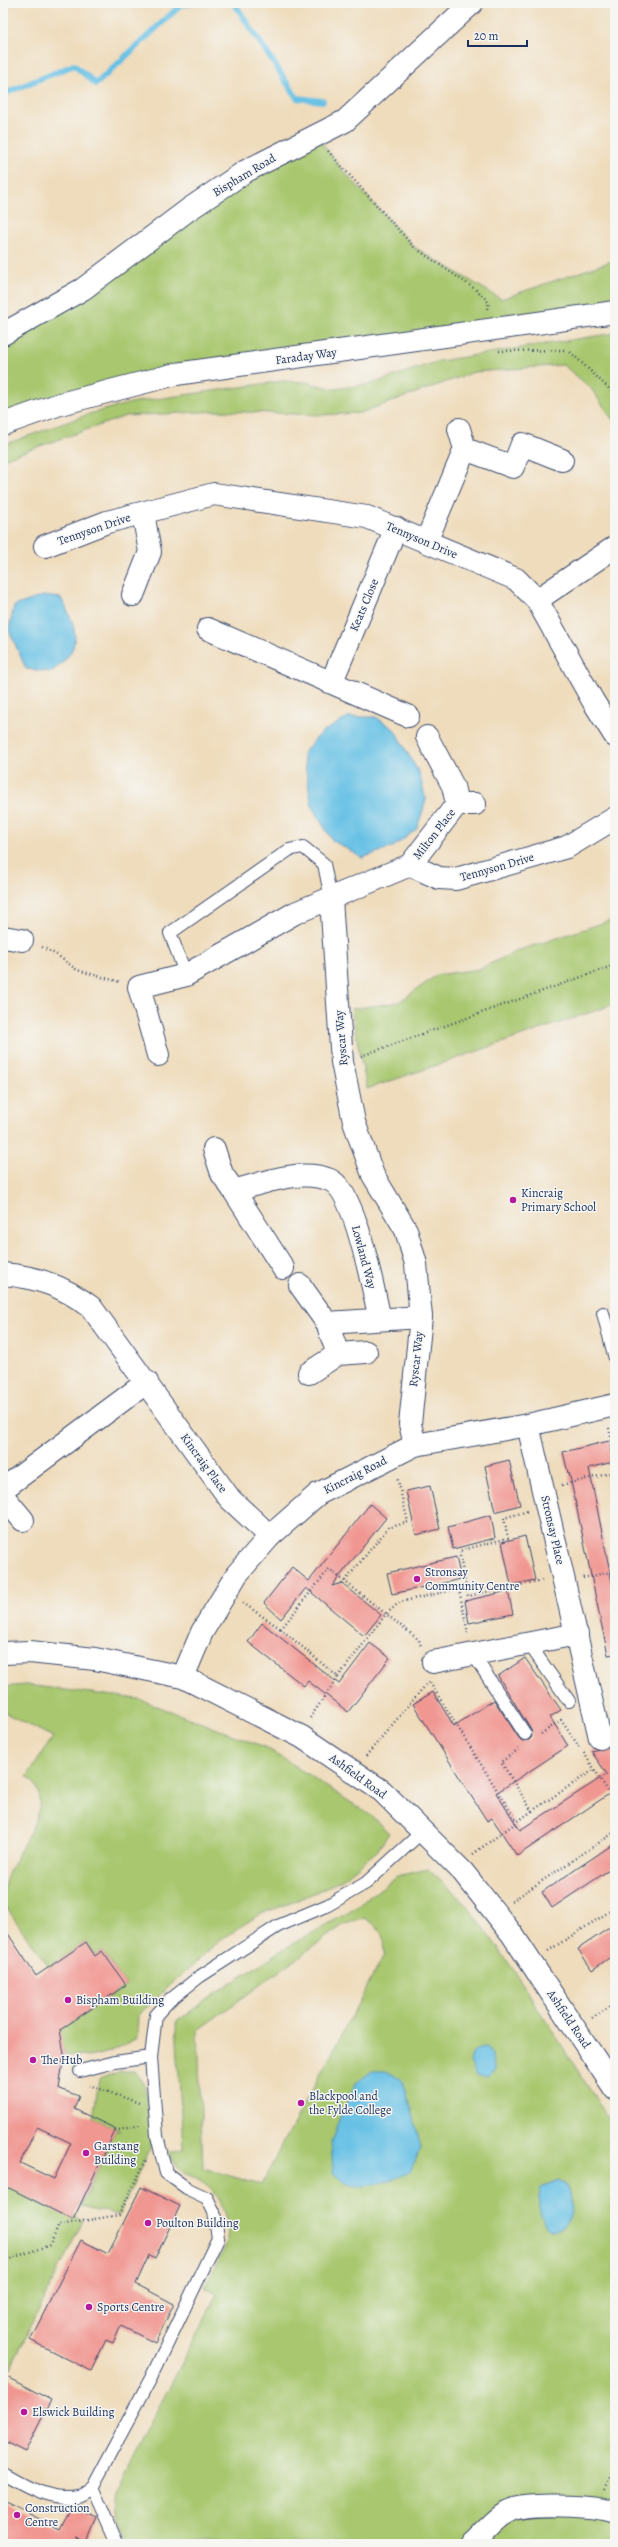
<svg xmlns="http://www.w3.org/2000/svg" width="618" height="2547" viewBox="0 0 618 2547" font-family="Alegreya,serif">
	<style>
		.green { fill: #a8c76e; stroke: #627b66; fill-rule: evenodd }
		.water { fill: #68c1e5; stroke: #4278a2 }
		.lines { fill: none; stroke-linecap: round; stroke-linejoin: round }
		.stream { stroke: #68c1e5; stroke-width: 6 }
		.building { fill: #f19792; fill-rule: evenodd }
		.lane-casing { stroke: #3b496c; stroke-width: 14 }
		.street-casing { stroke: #3b496c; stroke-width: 24 }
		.secondary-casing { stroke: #3b496c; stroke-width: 24 }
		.path { stroke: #3b496c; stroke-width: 2.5; stroke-dasharray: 1 3; stroke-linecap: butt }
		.lane { stroke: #fff; stroke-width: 12 }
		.street { stroke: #fff; stroke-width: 22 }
		.secondary { stroke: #fff; stroke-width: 22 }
		.poi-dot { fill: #b5179e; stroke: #f6f6f2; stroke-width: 1.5 }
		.labels { text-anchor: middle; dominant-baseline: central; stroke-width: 3; stroke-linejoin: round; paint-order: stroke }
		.street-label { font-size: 12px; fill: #1b2f5e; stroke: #f6f6f2 }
		.poi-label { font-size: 12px; fill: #1b2f5e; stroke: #f6f6f2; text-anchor: start }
	</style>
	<rect width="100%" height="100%" fill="#f6f6f2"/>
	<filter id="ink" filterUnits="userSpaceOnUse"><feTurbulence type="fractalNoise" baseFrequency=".025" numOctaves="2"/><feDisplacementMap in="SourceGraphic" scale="8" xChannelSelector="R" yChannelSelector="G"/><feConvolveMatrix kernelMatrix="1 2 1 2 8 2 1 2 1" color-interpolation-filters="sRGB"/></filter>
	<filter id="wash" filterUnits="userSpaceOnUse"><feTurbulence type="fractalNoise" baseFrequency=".012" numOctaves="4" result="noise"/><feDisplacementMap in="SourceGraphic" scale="16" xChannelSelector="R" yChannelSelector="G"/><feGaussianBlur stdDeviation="0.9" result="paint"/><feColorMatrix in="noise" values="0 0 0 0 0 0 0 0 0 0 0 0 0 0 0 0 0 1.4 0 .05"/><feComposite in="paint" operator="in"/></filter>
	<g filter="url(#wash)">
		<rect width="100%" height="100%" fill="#efdcbc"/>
		<g class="green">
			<path d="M317,136L339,166L414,247L501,299L615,260V312L176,374L3,424V328Z"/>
			<path d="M615,333V423L590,387L563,365L474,372L360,413L321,415L220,411L126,416L3,459V445L92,413L135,402L283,381L305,382L334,389L371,384L439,361Z"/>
			<path d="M615,919V1004L367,1089L351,1009L399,1002L437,975L479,969L517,951Z"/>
			<path d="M26,1685L139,1699L267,1748L370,1815L389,1833L377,1851L340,1881L296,1901L260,1914L220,1940L138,2015L137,2038L110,2052L89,2057L64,2054L58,2032L126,1985L102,1951L95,1956L86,1942L49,1967C41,1955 4,1908 3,1898C0,1862 67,1804 27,1777L53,1737L3,1712V1687Z"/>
			<path d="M428,1869L469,1907L515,1972L615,2129V2544H130C117,2523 111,2516 115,2491L218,2293L204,2287C210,2274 225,2253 227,2240C230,2220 222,2197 207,2185C186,2169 183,2181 169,2152L183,2149L176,2022L214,1994L287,1947L351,1911L397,1876ZM364,1918C384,1929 383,1934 384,1955L261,2185L203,2168L198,2030L343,1925Z"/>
			<path d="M121,2071H134L143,2083L147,2095L151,2147L119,2215L81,2206L115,2131H120L93,2118L99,2079Z"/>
			<path d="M3,2183L83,2221L6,2377L3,2375Z"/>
		</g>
		<g class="water">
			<path d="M43,596L61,598C78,630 84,648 51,672L26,669L9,630L14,606Z"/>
			<path d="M348,717H376L394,729L419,773L426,800L417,829L393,847L362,858L332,840L312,807L303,753L321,733Z"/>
			<path d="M487,2048L493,2055L494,2071L489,2077L477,2076L470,2062L472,2054L478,2049Z"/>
			<path d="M372,2071H386L401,2079L412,2109L421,2148L410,2172C393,2179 367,2191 348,2184C343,2183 337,2176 333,2173L331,2141L339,2120L356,2083Z"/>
			<path d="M558,2181L567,2185C574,2199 572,2214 564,2227L551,2230C539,2217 536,2205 541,2188Z"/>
		</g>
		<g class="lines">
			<g class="stream">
				<path d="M234,3L297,98L323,101"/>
				<path d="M3,94L74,65L96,84L181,5L192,3"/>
			</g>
		</g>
		<g id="blocks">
			<g class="building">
				<path d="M609,1441L613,1462L589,1468L615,1597V1654L608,1655L569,1472L568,1473L563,1452Z"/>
				<path d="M509,1460L520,1505L495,1512L485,1466Z"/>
				<path d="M430,1486L440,1529L416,1535L406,1491Z"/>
				<path d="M370,1504L386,1518L332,1586L342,1583L381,1615L364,1636L306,1588L281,1619L264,1603L292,1567L309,1581Z"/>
				<path d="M491,1515L495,1538L453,1549L448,1527Z"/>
				<path d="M525,1536L535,1580L511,1585L502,1542Z"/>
				<path d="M456,1557L461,1579L392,1594L387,1573Z"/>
				<path d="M508,1591L513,1614L469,1623L465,1601Z"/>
				<path d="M262,1623L339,1684L370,1643L390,1658L348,1712L308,1681L304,1686L248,1642Z"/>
				<path d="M525,1658L561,1710L550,1717L568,1746L496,1793L520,1830L607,1774L591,1751L608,1747L615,1735V1790L517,1856L492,1818L487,1821L413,1704L433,1692L454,1726L494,1700L519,1738L522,1741L529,1740L532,1737L531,1730L498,1676Z"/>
				<path d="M615,1843V1866L552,1908L542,1892Z"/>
				<path d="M615,1924V1954L592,1970L578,1949Z"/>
				<path d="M3,1926L36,1976L86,1942L95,1956L102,1951L126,1985L60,2030L64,2054L59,2089L79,2096L74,2109L116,2129L73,2220L3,2185ZM37,2127L71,2143L54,2179L20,2163Z"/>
				<path d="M141,2187L180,2206L155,2258L149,2255L136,2284L174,2304L155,2343L121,2326L113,2343L106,2340L91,2371L30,2340L81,2240L108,2254Z"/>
				<path d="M3,2375L51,2400L25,2452L3,2441Z"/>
				<path d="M3,2501L60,2529L71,2506L97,2518L87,2542L76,2537L90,2544H3Z"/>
			</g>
		</g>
	</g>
	<g filter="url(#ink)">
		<use href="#blocks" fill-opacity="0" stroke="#3b496c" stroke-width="1"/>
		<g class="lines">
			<g class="lane-casing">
				<g id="lane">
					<path d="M186,975L170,933L289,850L303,847L324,864L331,899"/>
					<path d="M603,1313L615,1359"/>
					<path d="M529,1644L569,1701"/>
					<path d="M473,1654L525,1734"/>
					<path d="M80,2071L115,2062L151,2057"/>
					<path d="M3,2473C26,2486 49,2501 77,2496C83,2495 89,2489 93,2486L151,2378L218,2238L214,2212L207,2198L188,2189L166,2173L157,2136L151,2057L156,2015L170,2000L199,1977L278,1926L328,1905L366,1883L422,1832"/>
					<path d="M92,2487L117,2544"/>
				</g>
			</g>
			<g class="street-casing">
				<g id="street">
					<path d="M465,449L513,467L522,444L562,460"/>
					<path d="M426,542L465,449L459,429"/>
					<path d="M45,546L107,522L214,494L367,517L516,579L537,600L593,701L615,736"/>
					<path d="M133,595L150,552L143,513"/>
					<path d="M537,600L615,547"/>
					<path d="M208,629L408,716"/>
					<path d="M332,681L396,528"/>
					<path d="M427,737L453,786L457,804"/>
					<path d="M410,865L457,804H475"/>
					<path d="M331,899L342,1062L354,1122L373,1175L406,1230L416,1264L421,1317L410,1424L415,1445"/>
					<path d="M3,937L22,940"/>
					<path d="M158,1055L139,987L186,975L295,913L410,865L439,878L456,879L567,847L615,818"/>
					<path d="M214,1149L222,1174L234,1191"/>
					<path d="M283,1268L234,1191C262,1183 301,1168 330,1180C356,1191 373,1291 380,1319"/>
					<path d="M3,1274C37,1277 63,1286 91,1307L230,1499L270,1536"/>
					<path d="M300,1285L327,1323L338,1354L309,1373"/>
					<path d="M327,1323L421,1317"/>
					<path d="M338,1354L366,1352"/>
					<path d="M528,1425L600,1738"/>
					<path d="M3,1489L147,1382"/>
					<path d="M3,1496L23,1520"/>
					<path d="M433,1662L577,1634"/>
					<path d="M183,1677L202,1632L237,1574L270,1536L318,1494L415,1445L528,1425L615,1405"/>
					<path d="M472,2544C482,2535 498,2516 509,2511C526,2502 597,2505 615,2512"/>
				</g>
			</g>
			<g class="secondary-casing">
				<g id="secondary">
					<path d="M3,334L83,289L188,210L246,171L345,121L472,3"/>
					<path d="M3,424L60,404L176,374L615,312"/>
					<path d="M3,1653L30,1652L95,1659L183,1677L302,1737L382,1791L463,1872L512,1934L615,2089"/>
				</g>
			</g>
			<g class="path">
				<path d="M328,151L414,247L478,291L489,303L487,309"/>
				<path d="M499,351L568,350L615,394"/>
				<path d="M42,947L57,955L77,970L120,982"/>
				<path d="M361,1056L615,965"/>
				<path d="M609,1428L615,1455"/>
				<path d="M562,1485L615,1472"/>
				<path d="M583,1578L615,1571"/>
				<path d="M345,1581L388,1528L408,1522L397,1477"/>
				<path d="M466,1587L468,1596L543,1580"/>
				<path d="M459,1589L468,1634"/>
				<path d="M243,1603L281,1629"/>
				<path d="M338,1677L386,1614L400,1602L466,1587L459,1551L508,1538L504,1518L528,1511"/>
				<path d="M310,1718L338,1677L281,1629L329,1569L419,1640L421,1646"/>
				<path d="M541,1734L561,1720L580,1748"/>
				<path d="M584,1753L615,1802"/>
				<path d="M366,1756L429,1681L517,1822"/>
				<path d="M532,1811L595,1769"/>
				<path d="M473,1854L532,1811L501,1762L520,1748"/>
				<path d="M512,1901L615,1832"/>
				<path d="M548,1951L615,1908"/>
				<path d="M592,2018L615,2004"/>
				<path d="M89,2085L139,2103"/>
				<path d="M115,2131L140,2125"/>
				<path d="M3,2261L50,2245L59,2225L119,2215L146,2160"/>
				<path d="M604,2489L615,2468"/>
			</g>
			<use href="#lane" class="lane"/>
			<use href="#street" class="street"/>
			<use href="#secondary" class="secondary"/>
		</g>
	</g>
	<g class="poi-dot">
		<circle cx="513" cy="1200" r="4"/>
		<circle cx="417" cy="1579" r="4"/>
		<circle cx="68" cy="2000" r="4"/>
		<circle cx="33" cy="2060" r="4"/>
		<circle cx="301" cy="2103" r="4"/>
		<circle cx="86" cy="2153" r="4"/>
		<circle cx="148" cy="2223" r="4"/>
		<circle cx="89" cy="2307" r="4"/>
		<circle cx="24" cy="2412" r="4"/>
		<circle cx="17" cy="2515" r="4"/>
	</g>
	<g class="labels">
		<g class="street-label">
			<text transform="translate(244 175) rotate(-31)">Bispham Road</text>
			<text transform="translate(306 356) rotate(-8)">Faraday Way</text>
			<text transform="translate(94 529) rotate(-19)">Tennyson Drive</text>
			<text transform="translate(422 540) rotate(23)">Tennyson Drive</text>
			<text transform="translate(364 605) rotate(-67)">Keats Close</text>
			<text transform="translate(434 834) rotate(-52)">Milton Place</text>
			<text transform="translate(497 867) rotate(-16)">Tennyson Drive</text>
			<text transform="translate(341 1038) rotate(-95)">Ryscar Way</text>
			<text transform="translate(364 1257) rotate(75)">Lowland Way</text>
			<text transform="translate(416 1359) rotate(-84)">Ryscar Way</text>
			<text transform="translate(204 1463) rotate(54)">Kincraig Place</text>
			<text transform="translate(355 1475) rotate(-27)">Kincraig Road</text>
			<text transform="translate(553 1530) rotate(77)">Stronsay Place</text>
			<text transform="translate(358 1776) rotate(36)">Ashfield Road</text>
			<text transform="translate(569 2019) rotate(56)">Ashfield Road</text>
		</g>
		<g class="poi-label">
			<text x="521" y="1193">Kincraig<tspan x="521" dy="14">Primary School</tspan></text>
			<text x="425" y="1572">Stronsay<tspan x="425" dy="14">Community Centre</tspan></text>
			<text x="76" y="2000">Bispham Building</text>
			<text x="41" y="2060">The Hub</text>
			<text x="309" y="2096">Blackpool and<tspan x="309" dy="14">the Fylde College</tspan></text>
			<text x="94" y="2146">Garstang<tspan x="94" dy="14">Building</tspan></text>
			<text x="156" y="2223">Poulton Building</text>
			<text x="97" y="2307">Sports Centre</text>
			<text x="32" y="2412">Elswick Building</text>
			<text x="25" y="2508">Construction<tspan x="25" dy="14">Centre</tspan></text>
		</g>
	</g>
	<rect width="618" height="2547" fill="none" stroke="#f6f6f2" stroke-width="16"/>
	<path d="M468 40v6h59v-6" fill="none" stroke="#1b2f5e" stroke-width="2"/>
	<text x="474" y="40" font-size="12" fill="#1b2f5e" stroke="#f6f6f2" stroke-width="3" paint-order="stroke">20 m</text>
</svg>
